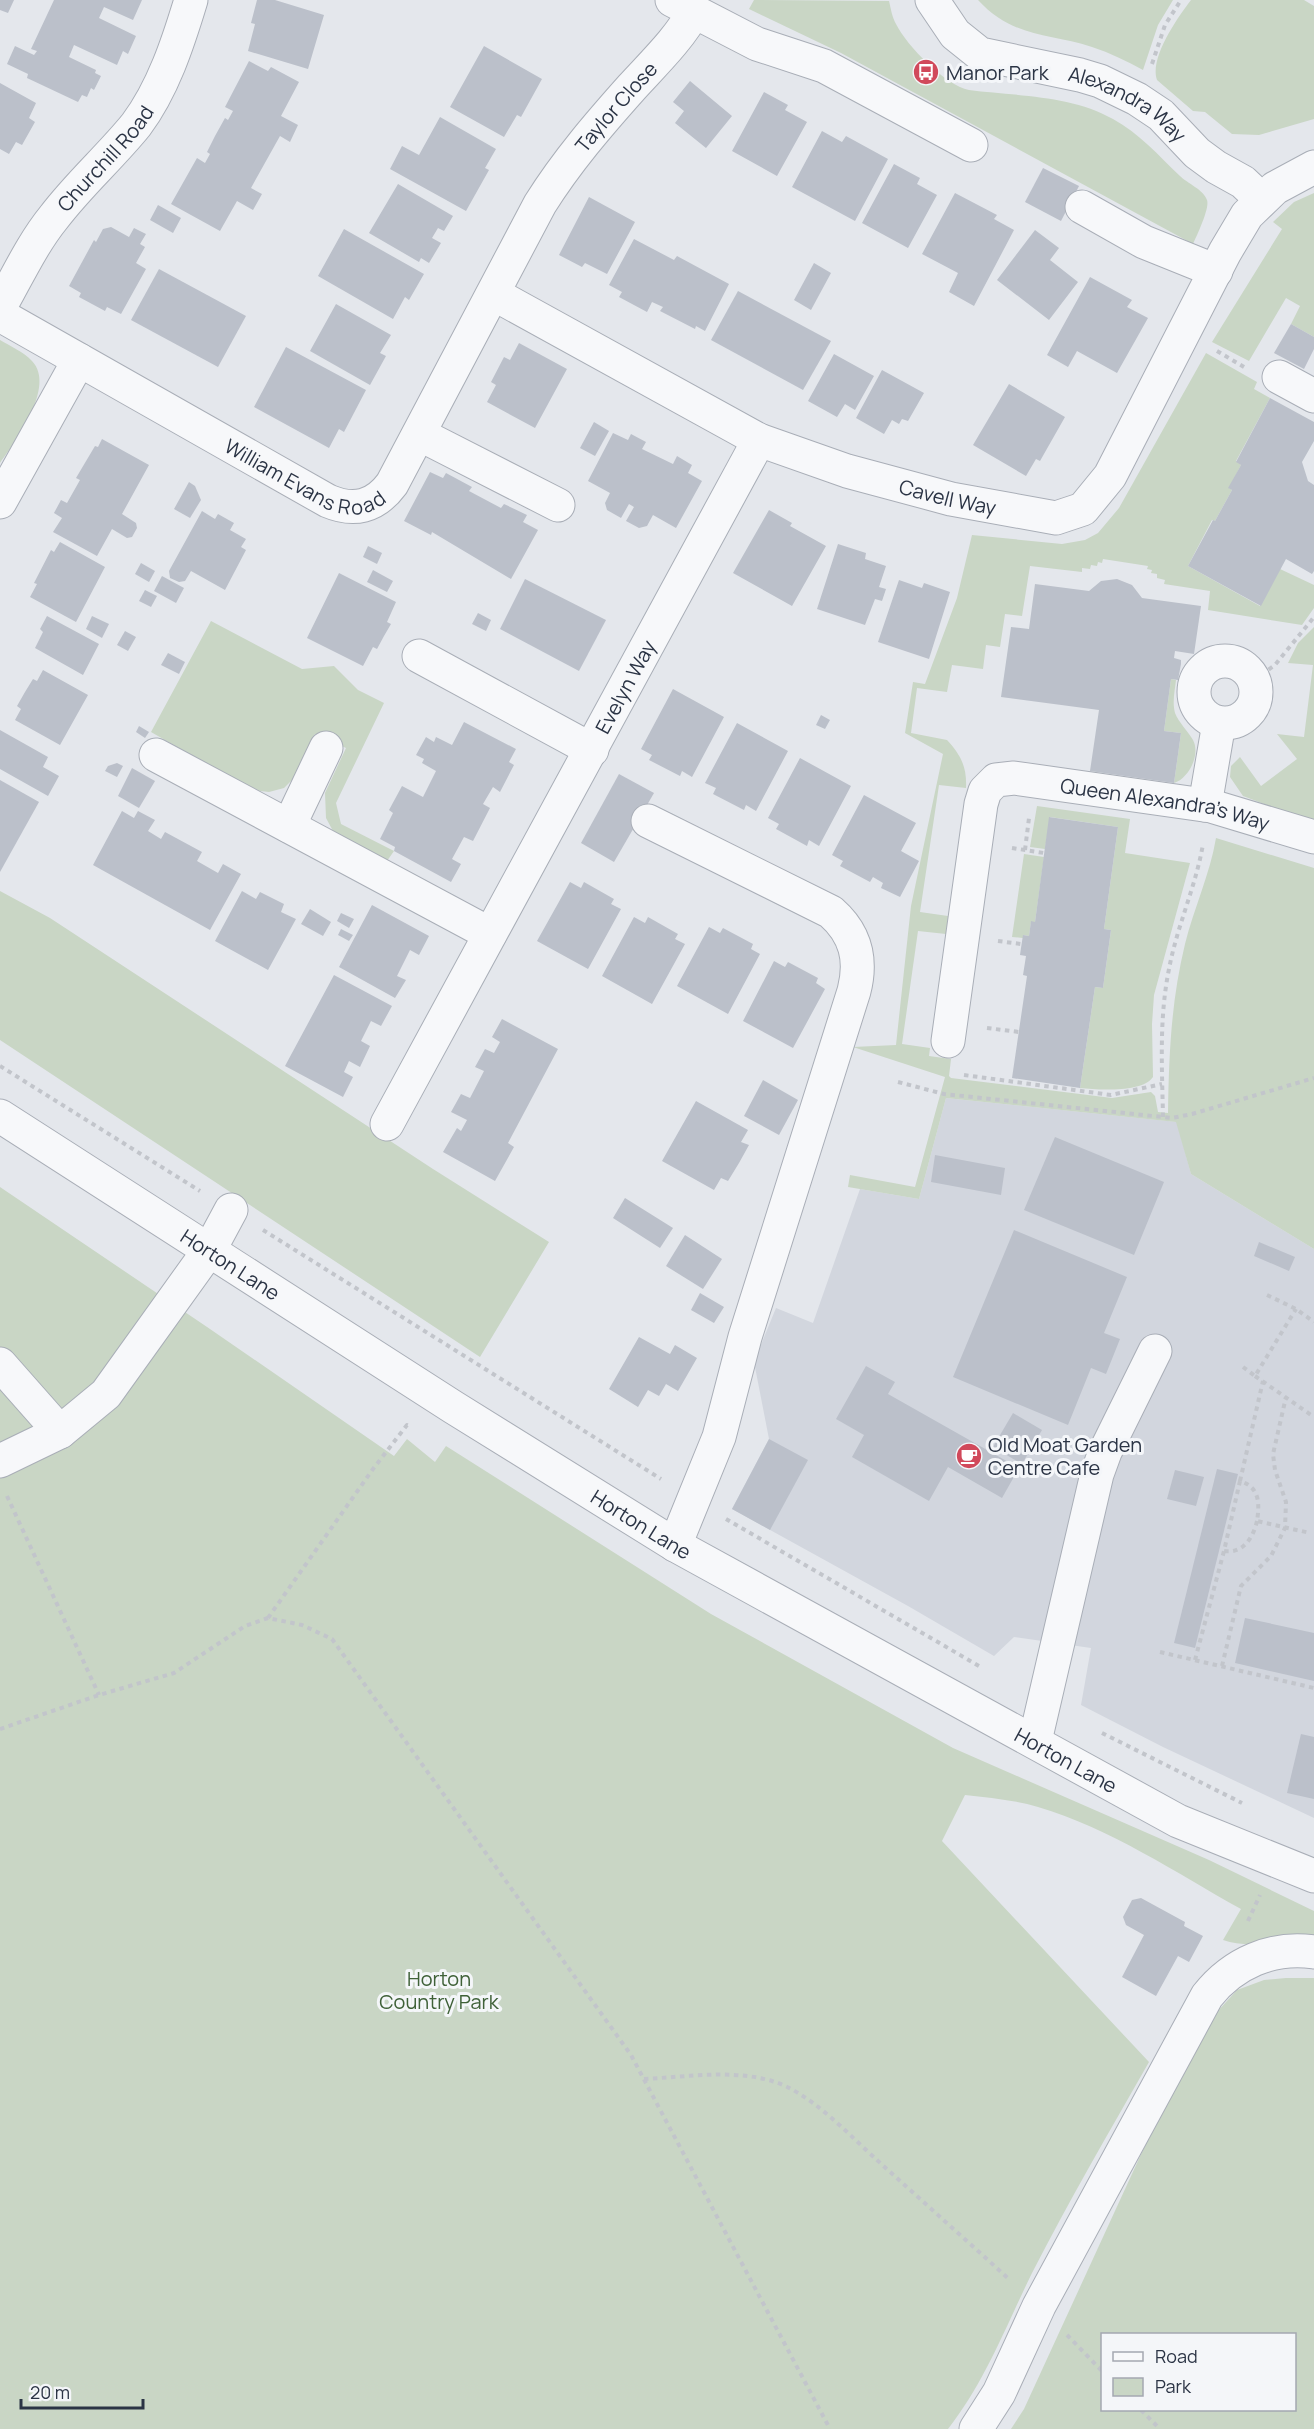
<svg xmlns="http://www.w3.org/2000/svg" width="1314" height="2429" viewBox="0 0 1314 2429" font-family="Manrope,sans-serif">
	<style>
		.built { fill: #d2d6de }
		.green { fill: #c9d6c5; fill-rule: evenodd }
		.building { fill: #bbc0ca }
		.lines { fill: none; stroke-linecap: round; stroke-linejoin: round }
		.minor-casing { stroke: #a9aeb7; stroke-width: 35 }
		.path { stroke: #c2c5cb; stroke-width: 4; stroke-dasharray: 4.5 4.5; stroke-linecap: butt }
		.minor { stroke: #f7f8fa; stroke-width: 33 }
		.labels { text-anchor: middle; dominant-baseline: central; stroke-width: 6; stroke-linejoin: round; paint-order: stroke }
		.poi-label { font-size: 20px; fill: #2b3445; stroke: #f4f6f9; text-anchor: start }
		.street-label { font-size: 20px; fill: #2b3445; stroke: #f4f6f9 }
		.park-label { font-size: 20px; fill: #3f6138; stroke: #f4f6f9 }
	</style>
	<rect width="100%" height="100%" fill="#e4e7ec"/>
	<path class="built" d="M946,1098L1177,1122L1191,1174L1314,1249V1818L1163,1747L1081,1705L1091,1648L1014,1637L994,1656L908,1606L732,1509L769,1439L754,1362L776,1308L813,1323L860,1189L919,1199Z"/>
	<g class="green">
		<path d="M754,0L889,1C891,9 892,17 896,24C907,46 945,85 969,90C1016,96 1071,95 1113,119C1139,133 1159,156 1180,176C1187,183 1204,190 1207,200C1210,208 1197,235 1193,244L841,53L749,9Z"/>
		<path d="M978,0H1173L1158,25L1143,70C1127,61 1110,53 1092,47C1048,33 1013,38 978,0Z"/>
		<path d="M1191,0H1304L1314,6V119L1259,135L1232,134L1205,112L1193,111L1157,80C1149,58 1178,17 1191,0Z"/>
		<path d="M1314,193V337L1291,324L1300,306L1286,298L1249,361L1212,342L1282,229L1273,222L1294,202Z"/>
		<path d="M0,340C10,346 24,352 32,361C56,386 16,441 0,463Z"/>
		<path d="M1206,353L1257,382L1254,389L1270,398L1236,461L1241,465L1229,488L1232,490L1215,521L1212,520L1188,566L1260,606L1280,569L1314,585V608L1302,625L1208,610L1210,591L1164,584L1165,580L1157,578V574L1151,573L1152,570L1147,569L1148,566L1103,559L1102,563L1098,562L1097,566L1091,565L1090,569L1082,568V572L1030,566L1022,616L1005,614L1000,647L986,645L983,669L952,665L947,692L917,688L911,733L947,740C961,755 967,767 966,788L939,785L920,912L948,916L946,934L918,931L902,1044L930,1048L929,1056L951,1059L949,1076L951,1078L1112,1098L1151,1092L1155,1096L1158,1112L1168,1113C1169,1054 1171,1002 1185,944C1194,908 1210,874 1216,838L1314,868V1249L1191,1174L1176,1122L946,1098L919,1199L848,1187L850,1175L915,1187L945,1077L853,1047L896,1045L911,906L943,754L905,733L913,682L925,684L957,598L972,535L1062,544L1085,540L1098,533L1119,508Z"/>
		<path d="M211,621L302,669L334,666L358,690L384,703L336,803L341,824L394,851L387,861L333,831L326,818L325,793L346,748L315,734L294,778L284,788L269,792L260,791L240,783L151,732Z"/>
		<path d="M1314,627V823L1243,796L1230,777L1231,766L1240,757L1261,786L1297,759L1277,734L1304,737L1313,665L1288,663L1298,643Z"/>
		<path d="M1171,679L1176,680C1175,690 1172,702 1175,713C1179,723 1188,731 1193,740C1201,755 1188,779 1174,783L1181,733L1164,731Z"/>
		<path d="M1037,806L1130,819L1125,853L1190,863L1154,995L1152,1024L1153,1077C1142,1093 1098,1090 1080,1088L1095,987L1103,988L1111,930L1104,929L1118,827L1050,817L1045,849L1030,847Z"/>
		<path d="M1024,854L1044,857L1035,922H1031L1029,936L1023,935V938L1012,937Z"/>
		<path d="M0,891L50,918L433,1169L549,1242L480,1357L0,1040Z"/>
		<path d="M0,1187L210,1329L394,1456L407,1439L435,1462L446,1446L711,1614L953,1748L1209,1860L1314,1911V1937C1286,1940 1250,1950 1223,1940L1241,1909C1176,1873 1110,1828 1038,1807C1015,1800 990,1798 965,1795L942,1841L1149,2062C1109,2132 1069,2201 1032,2273C1006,2326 985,2382 948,2429H0Z"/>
		<path d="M1286,1978H1314V2429H1011L1024,2409L1171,2089L1216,2013L1237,1990L1264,1980ZM1102,2334H1294V2410H1102Z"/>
	</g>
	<g class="building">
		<path d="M0,0H14L8,13L0,10Z"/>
		<path d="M54,0H142L133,20L104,7L99,18L136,36L128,54L123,51L117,65L74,45L69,57L96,70L95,73L101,76L94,90L91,88L87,97L82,95L78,102L27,78L28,74L7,64L15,46L34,55L37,51L31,49Z"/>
		<path d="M257,0H275L324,15L308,69L248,51L255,24L251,23Z"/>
		<path d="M484,46L542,79L521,117L517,115L504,137L450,107Z"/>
		<path d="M249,61L268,71L271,67L299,82L281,116L298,125L290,142L280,136L251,188L262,194L253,210L237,201L220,231L171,204L197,158L205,163L210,154L207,152L215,136L225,118L228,120L233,111L225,107Z"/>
		<path d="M690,81L732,116L706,148L675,123L684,111L673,102Z"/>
		<path d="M0,83L36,103L29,118L35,122L22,145L16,142L9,154L0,149Z"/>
		<path d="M764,92L788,105L785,110L807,122L777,176L732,151Z"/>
		<path d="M440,117L496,149L485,168L489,170L466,211L390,169L402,146L419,155Z"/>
		<path d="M822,131L842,142L846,136L888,159L855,221L792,187Z"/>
		<path d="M894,164L920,178L917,184L937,195L908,248L862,223Z"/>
		<path d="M1043,168L1079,186L1061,221L1025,202Z"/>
		<path d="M398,184L453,216L444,231L438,228L432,238L441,243L429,263L421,258L419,262L369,233Z"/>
		<path d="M955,193L997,215L994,219L1014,230L974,306L949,292L958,273L922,254Z"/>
		<path d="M589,197L635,222L607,274L585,263L582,267L559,255Z"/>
		<path d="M158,205L181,218L173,233L150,220Z"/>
		<path d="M111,227L129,237L134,228L146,234L140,244L145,247L136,263L146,269L121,314L107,307L105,311L79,297L81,293L69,286L94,240L96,242L103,229Z"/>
		<path d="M344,229L424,274L409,300L405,297L393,319L318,276Z"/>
		<path d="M1035,230L1059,248L1050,260L1078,282L1049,320L997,280Z"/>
		<path d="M634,239L674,260L677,256L729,284L705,331L696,326L695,329L660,311L663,307L652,302L647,312L619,297L622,292L609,285Z"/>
		<path d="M814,263L831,273L811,310L794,300Z"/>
		<path d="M159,269L246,316L218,367L131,320Z"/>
		<path d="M1090,277L1132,300L1127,307L1148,318L1117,373L1077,351L1068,367L1047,355Z"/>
		<path d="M738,291L831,341L803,390L711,340Z"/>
		<path d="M336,304L391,335L380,353L386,356L370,385L310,351Z"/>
		<path d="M1291,324L1314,337V349L1304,369L1274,353Z"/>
		<path d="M519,343L567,369L535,428L487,402L496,385L491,382L504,357L510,360Z"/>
		<path d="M286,347L366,390L344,432L339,429L329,448L254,407Z"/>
		<path d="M834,354L874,376L855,410L845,404L837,417L808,401Z"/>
		<path d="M882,370L924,393L908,421L902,419L899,424L892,420L884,434L856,418Z"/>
		<path d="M1009,384L1065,417L1040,461L1036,459L1026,476L973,445Z"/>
		<path d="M1270,398L1314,422V441L1302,462L1308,481L1314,485V571L1312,574L1286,559L1261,606L1188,566L1213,520L1215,521L1232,490L1228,488L1241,465L1236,462Z"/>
		<path d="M594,422L609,431L595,456L580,448Z"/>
		<path d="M613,433L628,440L631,434L646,442L642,449L673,464L677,456L692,465L688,473L702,481L676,528L653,515L647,526L639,528L626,521L634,507L629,504L621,518L607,510L605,503L610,493L588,481Z"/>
		<path d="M102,439L149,465L122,514L136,523L137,528L132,537L127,538L112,529L97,556L53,532L62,518L54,513L61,500L67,503L80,480L76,478L95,446L98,447Z"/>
		<path d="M430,472L443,478L446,473L472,487L469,491L501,508L504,504L527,515L523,522L538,530L511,579L432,532L431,535L404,521Z"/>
		<path d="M189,482L195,486L201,500L190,518L174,509Z"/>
		<path d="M769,510L792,523L790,526L826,546L792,606L733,573Z"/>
		<path d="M202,511L215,519L218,514L234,523L230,530L246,539L241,547L246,550L225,590L191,571L185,581L179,582L170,578L169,571Z"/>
		<path d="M60,542L105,567L76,622L30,597L37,584L34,583L51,550L54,552Z"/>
		<path d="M838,544L866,553L865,559L886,566L879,587L886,589L882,601L875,599L865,625L817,609Z"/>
		<path d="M368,546L382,553L377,564L363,557Z"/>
		<path d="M141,563L155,571L149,582L135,574Z"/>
		<path d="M373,570L393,581L387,592L367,582Z"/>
		<path d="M339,573L396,602L387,622L391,624L384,636L377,649L373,647L363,666L307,638Z"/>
		<path d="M162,576L184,588L176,603L154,591Z"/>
		<path d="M525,579L606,620L579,671L500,629Z"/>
		<path d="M1117,579L1132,585L1142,598L1201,606L1194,654L1175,651L1174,658L1181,660V664L1178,680L1171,679L1164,731L1181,733L1174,783L1090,771L1099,710L1001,697L1011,627L1029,629L1035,584L1089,591L1101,581Z"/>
		<path d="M899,580L922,588L924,583L950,592L929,659L878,642Z"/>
		<path d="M145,590L157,596L151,607L139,601Z"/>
		<path d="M478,613L491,620L486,631L472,624Z"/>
		<path d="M47,616L99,644L83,675L35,648L43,632L40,629Z"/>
		<path d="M92,616L109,624L102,638L86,629Z"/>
		<path d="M125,631L136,637L128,651L117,645Z"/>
		<path d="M168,653L185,662L179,674L161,665Z"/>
		<path d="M43,670L88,695L60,745L15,720L21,709L17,706L25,692L33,679L37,681Z"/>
		<path d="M673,689L724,717L692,777L682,771L680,776L649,760L652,755L641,749Z"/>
		<path d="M821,715L830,720L825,729L816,725Z"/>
		<path d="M464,722L516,749L509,762L514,765L500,792L493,787L483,804L490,808L473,841L464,837L452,859L461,864L451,882L394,851L395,847L380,839L393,813L389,810L402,786L423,797L436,771L422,763L424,759L416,755L426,737L434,742L436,737L452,745Z"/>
		<path d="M737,723L788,751L756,811L746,805L744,810L713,794L716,788L705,783Z"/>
		<path d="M139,726L149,732L145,738L136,732Z"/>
		<path d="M0,730L48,757L43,767L59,776L48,796L0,769Z"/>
		<path d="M800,758L851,786L819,846L809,840L807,846L776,829L779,824L768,818Z"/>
		<path d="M117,763L123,766L117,777L105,771L108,766Z"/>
		<path d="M132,768L155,781L139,808L118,796Z"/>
		<path d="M619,774L654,793L614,862L581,843Z"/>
		<path d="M0,780L39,802L0,872Z"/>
		<path d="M864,795L916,823L901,851L919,861L900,897L881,888L883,883L873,877L870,882L840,866L843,861L832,855Z"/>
		<path d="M122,811L134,818L138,811L155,820L148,831L161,839L165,832L202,852L197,861L218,873L223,864L241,874L210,930L93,865Z"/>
		<path d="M1049,817L1118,827L1104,929L1111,930L1103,988L1095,987L1080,1088L1012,1078L1027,976L1023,975L1026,956L1020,955L1021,948L1023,935L1029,936L1031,921L1035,922Z"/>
		<path d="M570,882L581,888L584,882L614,899L611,904L621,909L588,969L537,941Z"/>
		<path d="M242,891L256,899L260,892L284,904L281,912L296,919L268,970L215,941Z"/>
		<path d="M372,905L429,936L419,955L410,950L397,976L406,980L395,998L339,967Z"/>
		<path d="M310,909L331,922L323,936L301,924Z"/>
		<path d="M341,913L354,919L349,928L337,921Z"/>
		<path d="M634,917L645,923L648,917L678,934L675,939L685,944L652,1004L602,976Z"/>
		<path d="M709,927L720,933L723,928L753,944L751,949L760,954L728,1014L677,986Z"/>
		<path d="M341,929L353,935L349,941L338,935Z"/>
		<path d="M774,961L785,967L788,962L818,978L816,983L825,989L793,1048L743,1021Z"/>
		<path d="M334,975L392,1006L381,1026L371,1021L361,1041L370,1046L360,1067L349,1061L344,1072L353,1077L343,1097L285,1066Z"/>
		<path d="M502,1019L558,1049L508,1143L514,1147L495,1181L443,1152L457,1128L461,1131L467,1120L451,1112L461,1094L470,1098L484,1071L475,1067L485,1049L494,1053L500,1042L492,1037Z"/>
		<path d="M763,1080L798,1100L779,1135L744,1116Z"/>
		<path d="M696,1101L748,1130L741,1142L749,1145L739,1163L728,1181L721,1178L714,1190L662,1161Z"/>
		<path d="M1055,1137L1164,1182L1134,1255L1024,1210Z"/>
		<path d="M935,1155L1005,1168L1001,1195L931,1182Z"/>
		<path d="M625,1198L673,1228L660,1248L613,1218Z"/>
		<path d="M1014,1230L1127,1277L1104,1333L1120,1339L1106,1374L1091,1368L1068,1425L953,1377Z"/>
		<path d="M685,1235L722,1259L703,1289L666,1266Z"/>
		<path d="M1259,1242L1295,1257L1289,1271L1254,1256Z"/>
		<path d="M700,1293L724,1307L714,1323L691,1310Z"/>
		<path d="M639,1337L670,1354L675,1345L697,1358L678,1391L666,1384L659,1396L648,1390L638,1407L609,1389Z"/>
		<path d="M866,1366L895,1382L888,1394L1019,1468L1002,1498L948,1467L929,1501L852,1457L864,1435L836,1419Z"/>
		<path d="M1013,1413L1042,1430L1022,1464L993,1447Z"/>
		<path d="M769,1439L808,1460L770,1530L732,1509Z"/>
		<path d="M1217,1469L1238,1474L1195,1648L1174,1643Z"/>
		<path d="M1175,1470L1204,1477L1196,1506L1167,1499Z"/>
		<path d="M1245,1618L1314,1633V1681L1235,1663Z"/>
		<path d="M1301,1734L1314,1737V1799L1287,1793Z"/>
		<path d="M1141,1898L1185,1922L1184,1926L1203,1936L1189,1962L1178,1956L1156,1996L1122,1977L1144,1935L1126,1925L1123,1917L1132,1900Z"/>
	</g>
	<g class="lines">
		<g class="minor-casing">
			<g id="minor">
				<path d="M672,0L757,44L824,66L971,145"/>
				<path id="s1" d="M932,0L955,34L980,54L1080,75L1100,81L1137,99L1161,115L1197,153L1216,167L1243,182L1261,199"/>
				<path d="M1082,207L1144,242L1216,271"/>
				<path id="s2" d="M494,294L759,440L847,471L951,499L1056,518L1083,509L1110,476L1225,252L1247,215L1275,188L1314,167"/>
				<path id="s3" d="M0,307C17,277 32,244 54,217C79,184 110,157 136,125C163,89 178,43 191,0"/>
				<path id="s4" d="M0,315L328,501C354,512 375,507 392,484L540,204C567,161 599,124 632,87C652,65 681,37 694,11"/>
				<path d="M1279,377L1314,396"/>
				<path d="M419,434L558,505"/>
				<path d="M0,502L79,360"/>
				<path d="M419,656L592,750"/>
				<circle cx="1225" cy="692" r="31"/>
				<path d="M156,755L490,934"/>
				<path d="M1205,805L1219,723"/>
				<path d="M648,821L831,912C856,934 862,960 854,991L745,1337L719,1437L675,1545"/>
				<path d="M289,826L326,748"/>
				<path id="s5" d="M948,1041L981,804L985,791L996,780L1014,778L1211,806L1314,837"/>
				<path id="s6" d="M0,1116L453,1407L675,1545L1178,1821L1314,1876"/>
				<path id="s7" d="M387,1124L759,440"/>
				<path d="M0,1364L60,1432"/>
				<path d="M0,1461L60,1432L106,1394L210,1249L231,1210"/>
				<path d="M1035,1741L1097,1474L1105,1452L1155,1351"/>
				<path d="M976,2429L999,2393L1039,2306L1207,1996C1233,1963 1272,1946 1314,1952"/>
			</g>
		</g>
		<g class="path">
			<path d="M1152,64L1165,25L1181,0"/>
			<path d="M1217,351L1244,367"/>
			<path d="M1254,680L1275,665L1314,617"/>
			<path d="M1012,848L1044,853"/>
			<path d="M1025,850L1029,818"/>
			<path d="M998,941L1021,944"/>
			<path d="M987,1028L1019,1032"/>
			<path d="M0,1066L200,1191"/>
			<path d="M964,1075L1111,1095L1162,1084"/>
			<path d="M898,1082L944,1094L1172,1118L1192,1114L1314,1078"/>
			<path d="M1163,1117C1162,1067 1159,1018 1169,969C1177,926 1196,886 1203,844"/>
			<path d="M263,1230L661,1479"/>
			<path d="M1267,1295L1296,1309L1314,1322"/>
			<path d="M1243,1367L1255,1376L1296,1309"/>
			<path d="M1255,1376L1314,1417"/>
			<path d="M1240,1481L1263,1381"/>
			<path d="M7,1496L99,1695"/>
			<path d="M726,1519L979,1666"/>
			<path d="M1257,1521C1253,1538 1243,1554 1224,1551L1240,1481C1259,1487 1260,1502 1257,1521L1310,1533"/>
			<path d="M268,1618L373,1469L407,1425L411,1427"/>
			<path d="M1160,1652L1314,1688"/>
			<path d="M1195,1660L1224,1551"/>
			<path d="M1222,1666L1241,1586L1271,1556L1285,1528L1286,1502L1275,1470L1273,1454L1286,1397"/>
			<path d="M0,1729L99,1695L174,1673L245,1626L268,1618L302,1625L332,1639L631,2055L830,2429"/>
			<path d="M1102,1733L1242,1803"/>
			<path d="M1248,1921L1260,1895"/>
			<path d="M644,2079C686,2077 731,2069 772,2081C810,2092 848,2134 877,2160C921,2200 966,2240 1010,2280"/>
			<path d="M1067,2335L1102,2371"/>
			<path d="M1141,2410L1160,2429"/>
		</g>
		<use href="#minor" class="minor"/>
	</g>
	<defs>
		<g id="bus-disc" transform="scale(1.35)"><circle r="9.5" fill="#d1495b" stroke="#f4f6f9"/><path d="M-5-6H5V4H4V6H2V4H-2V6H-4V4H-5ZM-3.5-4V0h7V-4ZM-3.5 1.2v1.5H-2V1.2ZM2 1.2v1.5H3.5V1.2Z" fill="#fff"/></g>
		<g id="cafe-disc" transform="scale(1.35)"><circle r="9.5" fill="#d1495b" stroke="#f4f6f9"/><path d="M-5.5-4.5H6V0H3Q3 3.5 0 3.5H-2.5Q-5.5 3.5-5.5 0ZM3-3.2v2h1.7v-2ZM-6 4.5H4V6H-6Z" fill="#fff"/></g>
	</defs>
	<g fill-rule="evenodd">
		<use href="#bus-disc" x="926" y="72"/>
		<use href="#cafe-disc" x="969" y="1456"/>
	</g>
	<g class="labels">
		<g class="poi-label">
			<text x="946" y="72">Manor Park</text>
			<text x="988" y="1444">Old Moat Garden<tspan x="988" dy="23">Centre Cafe</tspan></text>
		</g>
		<g class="street-label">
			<text stroke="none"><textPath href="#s4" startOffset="890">Taylor Close</textPath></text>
			<text stroke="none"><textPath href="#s1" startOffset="231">Alexandra Way</textPath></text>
			<text stroke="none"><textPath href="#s3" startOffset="183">Churchill Road</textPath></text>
			<text stroke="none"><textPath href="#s4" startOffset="348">William Evans Road</textPath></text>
			<text stroke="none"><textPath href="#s2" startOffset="500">Cavell Way</textPath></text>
			<text stroke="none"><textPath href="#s7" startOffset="498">Evelyn Way</textPath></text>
			<text stroke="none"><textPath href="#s5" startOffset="440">Queen Alexandra's Way</textPath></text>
			<text stroke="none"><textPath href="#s6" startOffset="274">Horton Lane</textPath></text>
			<text stroke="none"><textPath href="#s6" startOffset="760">Horton Lane</textPath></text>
			<text stroke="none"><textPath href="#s6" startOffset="1246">Horton Lane</textPath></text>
		</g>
		<g class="park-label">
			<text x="439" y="1978">Horton<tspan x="439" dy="23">Country Park</tspan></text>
		</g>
	</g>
	<rect x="1101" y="2333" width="195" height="78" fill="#f4f6f9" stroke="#a4a8b1" stroke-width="1.5"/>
	<rect x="1113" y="2352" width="30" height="9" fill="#f7f8fa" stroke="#a4a8b1" stroke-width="1.5"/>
	<text x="1155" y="2363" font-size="18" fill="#2b3445">Road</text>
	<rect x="1113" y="2378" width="30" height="18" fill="#c9d6c5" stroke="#a4a8b1" stroke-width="1.5"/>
	<text x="1155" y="2393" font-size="18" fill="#2b3445">Park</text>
	<path d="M21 2399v9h122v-9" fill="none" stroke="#2b3445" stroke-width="3"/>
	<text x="30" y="2399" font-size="18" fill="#2b3445" stroke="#f4f6f9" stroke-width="4.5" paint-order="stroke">20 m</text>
</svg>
